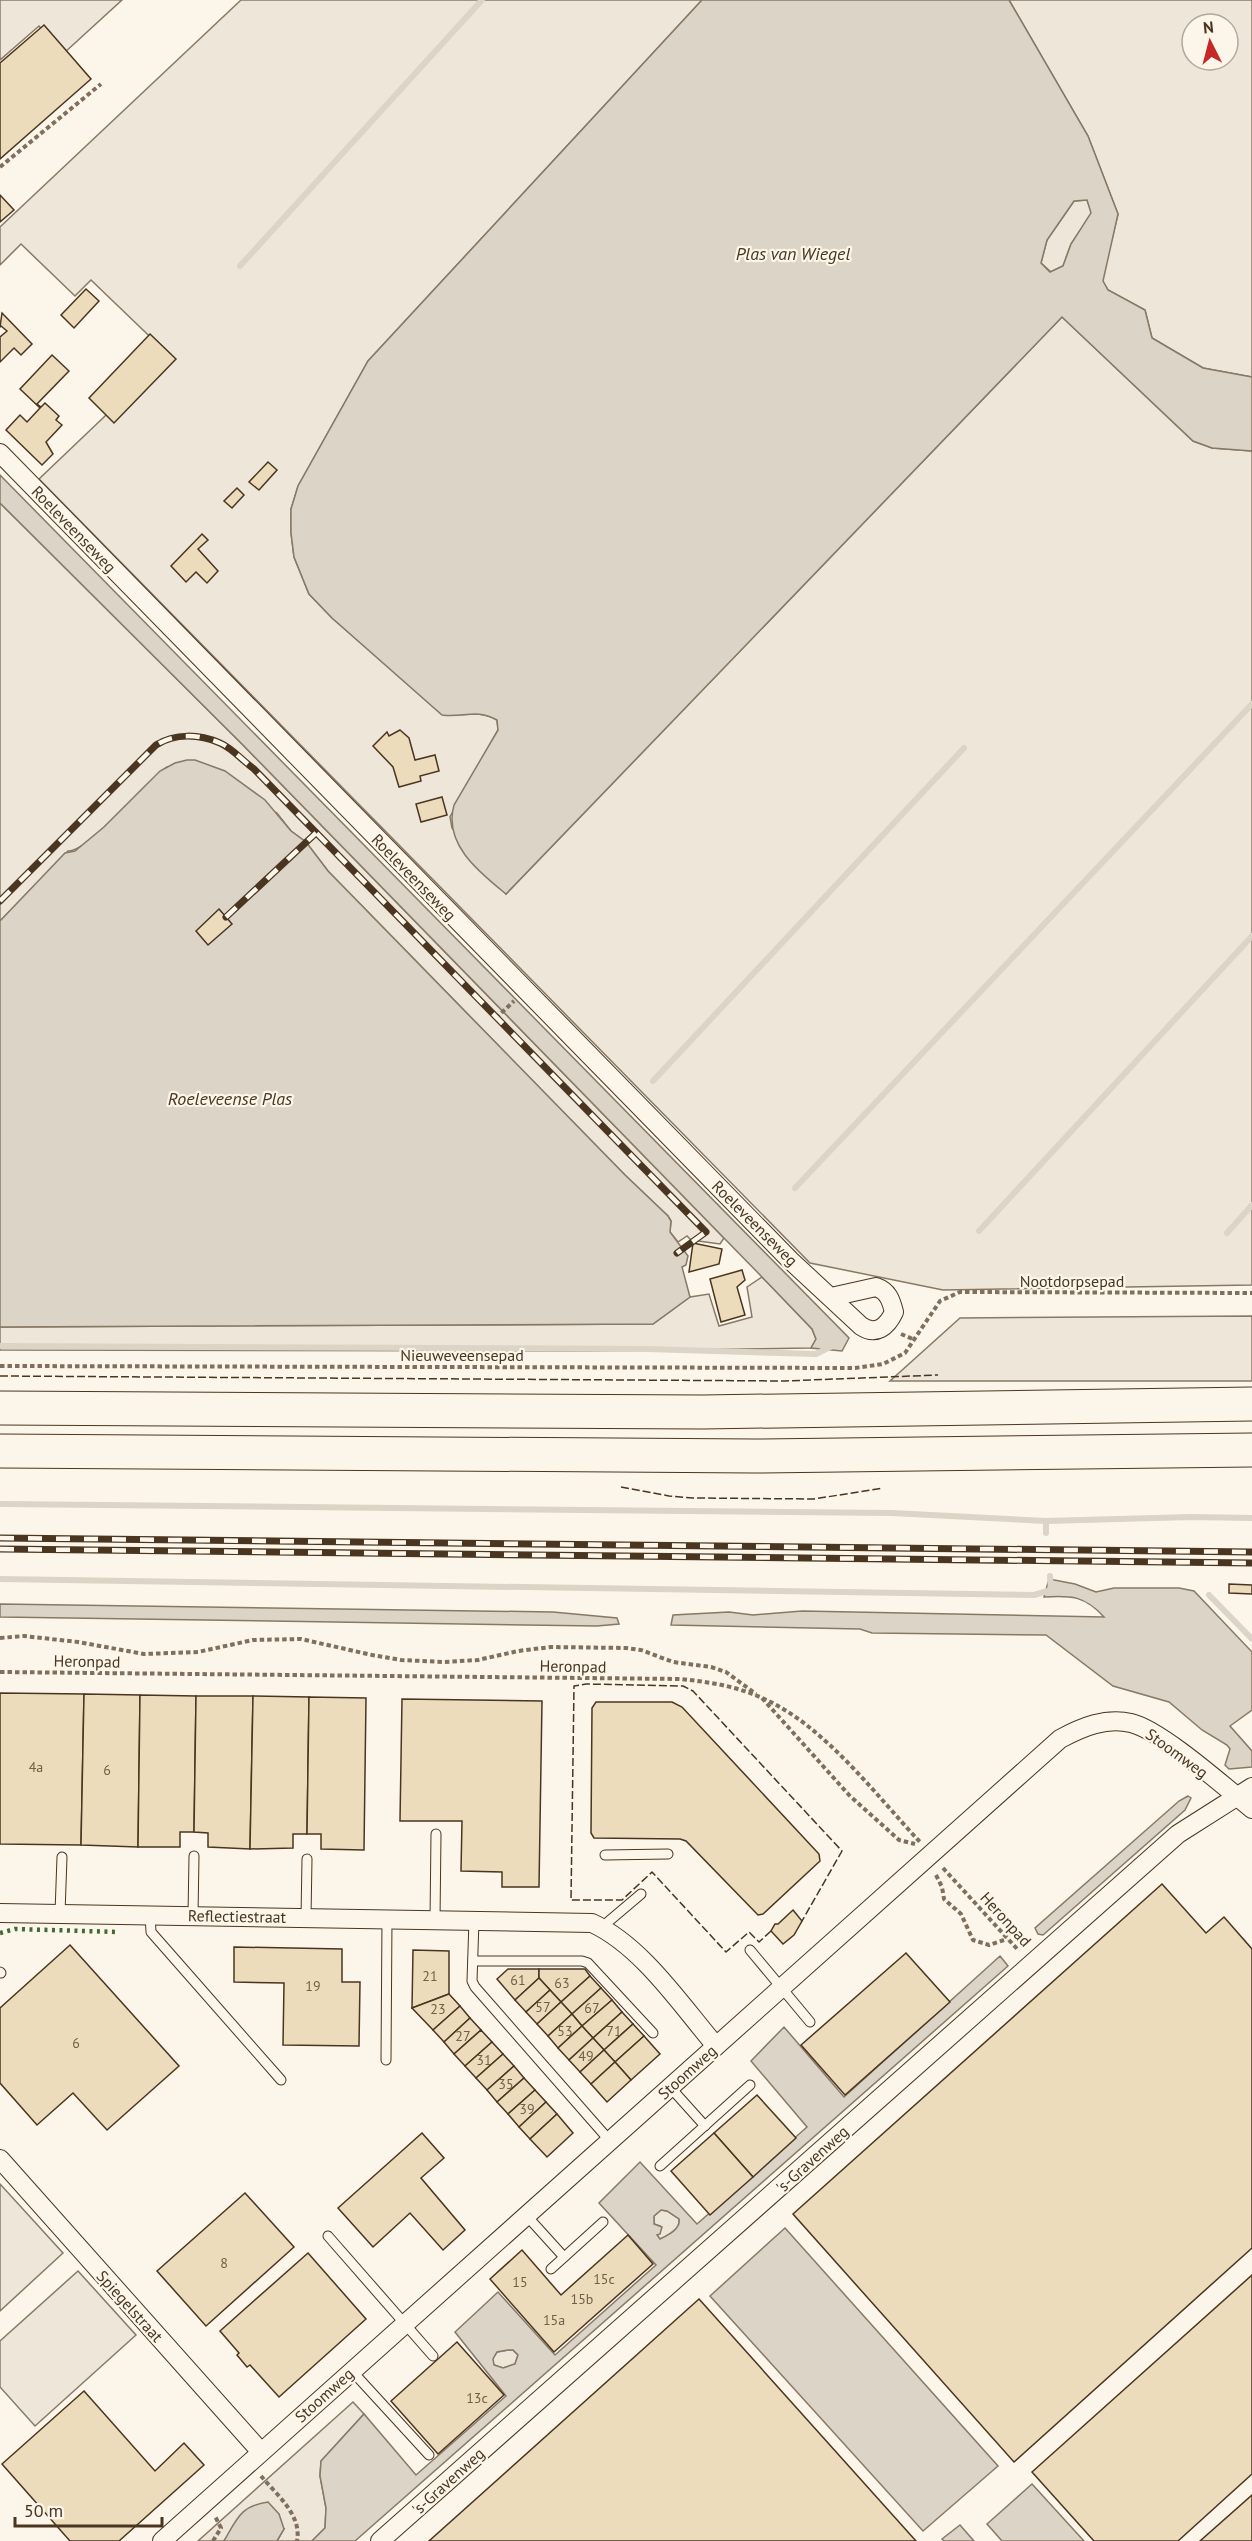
<svg xmlns="http://www.w3.org/2000/svg" width="1252" height="2541" viewBox="0 0 1252 2541" font-family="'PT Sans',sans-serif">
	<style>
		.green { fill: #ede6d9; stroke: #887966; stroke-width: 1.5; fill-rule: evenodd }
		.water { fill: #dcd4c6; stroke: #887966; stroke-width: 1.5; fill-rule: evenodd }
		.lines { fill: none; stroke-linecap: round; stroke-linejoin: round }
		.stream { stroke: #dcd4c6; stroke-width: 6 }
		.building { fill: #ecdcbc; stroke: #4a3520; stroke-width: 1.5 }
		.lane-casing { stroke: #4a3520; stroke-width: 11 }
		.street-casing { stroke: #4a3520; stroke-width: 20 }
		.highway-casing { stroke: #4a3520; stroke-width: 35 }
		.path { stroke: #7f6f5c; stroke-width: 4; stroke-dasharray: 4.5 3; stroke-linecap: butt }
		.lane { stroke: #fbf6e9; stroke-width: 9 }
		.street { stroke: #fbf6e9; stroke-width: 18 }
		.highway { stroke: #fbf6e9; stroke-width: 33 }
		.rail-casing { stroke: #4a3520; stroke-width: 7 }
		.rail { stroke: #fbf6e9; stroke-width: 4.5; stroke-dasharray: 14; stroke-linecap: butt }
		.hedge { stroke: #436837; stroke-width: 4.5; stroke-dasharray: 3 4.5; stroke-linecap: butt }
		.fence { stroke: #4a3520; stroke-width: 1.5; stroke-dasharray: 8 3; stroke-linecap: butt }
		.labels { text-anchor: middle; dominant-baseline: central; stroke-width: 4.5; stroke-linejoin: round; paint-order: stroke }
		.number-label { font-size: 14px; fill: #725f47 }
		.street-label { font-size: 16px; fill: #4a3520; stroke: #fbf6e9 }
		.water-label { font-size: 18px; font-style: italic; fill: #4a3520; stroke: #fbf6e9 }
	</style>
	<rect width="100%" height="100%" fill="#fbf6e9"/>
	<g class="green">
		<path d="M0,0H122L63,54L39,26L0,60Z"/>
		<path d="M241,0H702L368,361L298,486L291,509V533L294,557L309,594L332,618L442,714C463,718 476,708 497,720L498,730L450,817L452,828L506,894L1062,317L1193,441L1212,448L1252,451V1285L943,1290L810,1263L39,479L169,355L91,280L75,296L21,244L0,265V227Z"/>
		<path d="M1009,0H1252V377L1203,368L1152,338L1145,310L1108,290L1102,280L1118,214L1088,136ZM1192,24H1228V60H1192Z"/>
		<path d="M1087,200L1092,213L1071,244L1063,266L1051,272L1041,263L1047,240L1074,201Z"/>
		<path d="M0,503L243,745L724,1238L720,1244L691,1240L687,1236L678,1242L670,1232L671,1221L668,1216L625,1175L328,871L306,842L291,831L277,813L167,767C145,781 89,852 68,851L0,921Z"/>
		<path d="M762,1277L812,1329L816,1339L811,1348L587,1351L0,1350V1327L653,1324L690,1297L709,1294L719,1326L752,1317L747,1287Z"/>
		<path d="M1252,1316V1381H890L960,1318Z"/>
		<path d="M0,2184L63,2253L0,2311Z"/>
		<path d="M661,2210L667,2211L679,2219C681,2229 668,2235 660,2240L657,2235L660,2226L654,2224V2216Z"/>
		<path d="M78,2271L136,2335L35,2426L0,2387V2341Z"/>
		<path d="M508,2350H513L518,2355L515,2364L503,2368L494,2365L492,2359L497,2352Z"/>
		<path d="M353,2402L364,2414L321,2461L320,2476L326,2508L325,2528L312,2541H277L284,2529L226,2538L224,2541H198Z"/>
	</g>
	<g class="water">
		<path d="M702,0H1009L1088,136L1118,214L1103,281L1108,290L1145,310L1152,338L1203,368L1252,377V451L1212,448L1193,441L1062,317L506,894C479,872 443,844 454,805L498,730L497,720C477,708 463,718 442,715L332,618L309,594L294,557L291,533V509L298,486L368,361ZM1087,200L1091,213L1071,244L1063,266L1050,272L1041,263L1047,240L1074,201Z"/>
		<path d="M0,475L849,1338L842,1351L811,1348L816,1339L812,1329L762,1277L243,745L0,503Z"/>
		<path d="M187,760H195L225,771L265,800L291,831L306,842L328,871L625,1175L668,1216L671,1221L670,1232L688,1256L686,1265L682,1267L690,1297L653,1324L0,1327V921L65,853L75,851L104,827L160,771L175,763Z"/>
		<path d="M1049,1579L1075,1584L1096,1592L1114,1588H1179L1194,1591L1252,1652V1710L1230,1726L1252,1751V1767L1229,1769L1225,1765L1230,1749L1227,1745L1202,1730L1169,1702L1113,1686L1046,1635L872,1633L860,1629L671,1625L673,1615L729,1612L753,1615L802,1611L1104,1617C1085,1596 1071,1595 1044,1597Z"/>
		<path d="M0,1604L553,1612L617,1618L619,1624L597,1626L0,1617Z"/>
		<path d="M1188,1796L1191,1798L1185,1810L1043,1935L1038,1934L1035,1928L1179,1801Z"/>
		<path d="M1000,1956L1008,1966L355,2541H312L325,2528L326,2508L320,2476L321,2461L364,2414L416,2475L506,2396L455,2332L498,2292L555,2355L656,2265L599,2203L640,2162L697,2224L807,2127L751,2061L784,2027L844,2097ZM661,2210L667,2211L679,2219C681,2229 668,2235 660,2239L657,2235L660,2234L662,2227L654,2224V2216ZM508,2350H513L518,2355L515,2364L503,2368L494,2365L493,2359L497,2352Z"/>
		<path d="M785,2228L998,2466L923,2531L710,2296Z"/>
		<path d="M1032,2484L1084,2541H1002L987,2524Z"/>
		<path d="M268,2502L279,2514L284,2529L277,2541H224C237,2519 240,2506 268,2502Z"/>
		<path d="M960,2525L974,2541H944L942,2539Z"/>
	</g>
	<g class="lines">
		<g class="stream">
			<path d="M240,266L482,0"/>
			<path d="M653,1081L964,748"/>
			<path d="M795,1188L1252,704"/>
			<path d="M979,1231L1252,936"/>
			<path d="M1227,1233L1252,1205"/>
			<path d="M0,1346L647,1349L816,1354L832,1346"/>
			<path d="M0,1504L892,1513L1046,1521L1191,1517L1252,1518"/>
			<path d="M1046,1521V1533"/>
			<path d="M0,1579L1034,1595L1051,1590L1050,1576"/>
			<path d="M1209,1595L1252,1639"/>
		</g>
	</g>
	<g class="building">
		<path d="M44,25L91,79L0,159V63Z"/>
		<path d="M0,195L14,210L0,222Z"/>
		<path d="M86,289L99,301L74,328L61,315Z"/>
		<path d="M2,313L32,344L21,355L14,348L0,362V337L7,331L1,326L0,327Z"/>
		<path d="M150,334L176,359L114,423L89,398Z"/>
		<path d="M52,355L69,371L37,404L41,407L45,403L59,416L56,420L62,425L46,442L53,454L42,465L6,430L20,415L27,422L40,408L20,389Z"/>
		<path d="M268,462L277,470L259,490L249,482Z"/>
		<path d="M237,488L244,495L232,508L224,501Z"/>
		<path d="M202,534L208,540L198,549L218,571L207,583L196,572L186,582L171,566Z"/>
		<path d="M400,730L409,738L415,760L435,755L439,771L420,776L421,781L399,787L393,767L373,746L387,732L389,736Z"/>
		<path d="M442,797L447,815L421,822L416,804Z"/>
		<path d="M219,909L232,924L208,945L196,931Z"/>
		<path d="M693,1243L722,1249L719,1264L689,1272Z"/>
		<path d="M742,1270L745,1280L737,1287L745,1315L721,1322L710,1279Z"/>
		<path d="M1229,1584L1252,1585V1594L1229,1593Z"/>
		<path d="M0,1693L84,1694L81,1845L0,1844Z"/>
		<path d="M84,1694L140,1695L138,1847L81,1845Z"/>
		<path d="M140,1695L196,1696L194,1832H180V1847H138Z"/>
		<path d="M196,1696H253L250,1849L208,1847V1833L194,1832Z"/>
		<path d="M253,1696L309,1697L307,1834H293V1848L250,1849Z"/>
		<path d="M309,1697L366,1698L364,1850L321,1849V1834H307Z"/>
		<path d="M402,1699L542,1701L539,1887H502V1872L461,1871L462,1821H400Z"/>
		<path d="M596,1702H672L682,1707L819,1854L820,1861L763,1914L758,1915L686,1841L680,1839L594,1838L591,1833L592,1708Z"/>
		<path d="M1162,1884L1206,1933L1224,1917L1252,1949V2248L1014,2462L793,2214Z"/>
		<path d="M793,1910L802,1921L794,1935L783,1944L771,1931L775,1924H778Z"/>
		<path d="M70,1945L179,2066L107,2130L73,2093L37,2125L0,2083V2008Z"/>
		<path d="M234,1947L342,1949V1982H360L359,2046L283,2045L284,1983L234,1982Z"/>
		<path d="M413,1950L449,1951V1994L412,2008Z"/>
		<path d="M906,1953L950,2002L845,2095L801,2045Z"/>
		<path d="M508,1969H539V1978L515,2000L497,1979Z"/>
		<path d="M539,1969H585L590,1976L561,2002L539,1978Z"/>
		<path d="M590,1976L601,1988L572,2014L561,2002Z"/>
		<path d="M539,1978L550,1990L526,2012L515,2000Z"/>
		<path d="M601,1988L612,2000L582,2026L572,2014Z"/>
		<path d="M550,1990L561,2002L537,2024L526,2012Z"/>
		<path d="M449,1994L460,2006L433,2030L412,2008Z"/>
		<path d="M612,2000L622,2012L593,2038L582,2026Z"/>
		<path d="M561,2002L572,2014L548,2036L537,2024Z"/>
		<path d="M460,2006L470,2018L444,2042L433,2030Z"/>
		<path d="M622,2012L633,2024L604,2050L593,2038Z"/>
		<path d="M572,2014L582,2026L558,2048L548,2036Z"/>
		<path d="M470,2018L481,2030L454,2054L444,2042Z"/>
		<path d="M633,2024L644,2036L615,2062L604,2050Z"/>
		<path d="M582,2026L593,2038L569,2060L558,2048Z"/>
		<path d="M481,2030L492,2042L465,2066L454,2054Z"/>
		<path d="M644,2036L660,2054L631,2080L615,2062Z"/>
		<path d="M593,2038L604,2050L580,2072L569,2060Z"/>
		<path d="M492,2042L503,2054L476,2078L465,2066Z"/>
		<path d="M604,2050L615,2062L591,2084L580,2072Z"/>
		<path d="M503,2054L514,2066L487,2090L476,2078Z"/>
		<path d="M615,2062L631,2080L607,2102L591,2084Z"/>
		<path d="M514,2066L524,2078L497,2102L487,2090Z"/>
		<path d="M524,2078L535,2090L508,2114L497,2102Z"/>
		<path d="M535,2090L546,2102L519,2127L508,2114Z"/>
		<path d="M757,2095L796,2138L753,2177L714,2133Z"/>
		<path d="M546,2102L557,2114L530,2139L519,2127Z"/>
		<path d="M557,2114L573,2133L547,2157L530,2139Z"/>
		<path d="M422,2133L444,2158L421,2178L465,2230L443,2250L410,2213L373,2247L338,2208Z"/>
		<path d="M714,2133L753,2177L710,2215L671,2171Z"/>
		<path d="M245,2193L294,2247L206,2326L157,2271Z"/>
		<path d="M628,2235L653,2264L554,2352L490,2279L522,2250L561,2295Z"/>
		<path d="M308,2253L366,2319L279,2397L250,2365L247,2367L237,2355L239,2353L220,2331Z"/>
		<path d="M1252,2275V2474L1178,2541H1094L1032,2472Z"/>
		<path d="M699,2299L916,2541H429Z"/>
		<path d="M457,2342L504,2395L438,2454L391,2401Z"/>
		<path d="M84,2391L155,2471L184,2443L204,2465L119,2541H70L2,2464Z"/>
		<path d="M1252,2495V2541H1200Z"/>
	</g>
	<g class="lines">
		<g class="lane-casing">
			<g id="lane">
				<path d="M605,1855L668,1854"/>
				<path d="M60,1913L62,1857"/>
				<path d="M150,1914L151,1932L281,2080"/>
				<path d="M193,1915L194,1856"/>
				<path d="M306,1917L307,1859"/>
				<path d="M435,1920L436,1834"/>
				<path d="M474,1920L472,1981L475,1987L610,2141"/>
				<path d="M602,1927L641,1894"/>
				<path d="M750,1950L810,2022"/>
				<path d="M473,1961H582L588,1963L653,2033"/>
				<path d="M0,1972L1,1973"/>
				<path d="M386,2060L387,1919"/>
				<path d="M670,2087L705,2126"/>
				<path d="M660,2166L750,2085"/>
				<path d="M526,2215L564,2257"/>
				<path d="M328,2236L433,2356"/>
				<path d="M551,2269L603,2222"/>
				<path d="M352,2371L429,2455"/>
			</g>
		</g>
		<g class="street-casing">
			<g id="street">
				<path d="M0,453L790,1260L861,1326C876,1336 887,1327 894,1312C891,1300 888,1291 876,1287L831,1297"/>
				<path d="M0,1913L592,1923C642,1946 681,2005 716,2046"/>
				<path d="M0,2159L261,2452"/>
				<path d="M162,2541L1060,1739C1082,1727 1106,1717 1131,1723C1161,1730 1226,1788 1252,1809"/>
				<path d="M380,2541L1178,1834L1252,1787"/>
			</g>
		</g>
		<g class="highway-casing">
			<g id="highway">
				<path d="M0,1408L703,1412L1252,1404"/>
				<path d="M0,1451L754,1456L1252,1450"/>
			</g>
		</g>
		<g class="path">
			<path d="M0,167L101,84"/>
			<path d="M496,1018L514,1001"/>
			<path d="M901,1334L915,1340"/>
			<path d="M0,1366L855,1368L883,1364L905,1353L940,1301L960,1292L1252,1293"/>
			<path d="M0,1638L24,1636L78,1642L144,1654L198,1652L253,1640L301,1639L372,1655L401,1660L444,1662L478,1660L518,1651L551,1647L626,1648L641,1650L673,1662L711,1667L726,1672L756,1694"/>
			<path d="M0,1672L681,1679C709,1682 736,1686 762,1698C823,1724 875,1794 920,1842"/>
			<path d="M762,1698L849,1795L899,1840L915,1844"/>
			<path d="M943,1868L1019,1951"/>
			<path d="M936,1875L942,1887L944,1899L961,1914L973,1940L989,1945L1007,1939"/>
			<path d="M261,2476C277,2495 302,2515 297,2541"/>
			<path d="M213,2541L221,2528L215,2516"/>
		</g>
		<use href="#lane" class="lane"/>
		<use href="#street" class="street"/>
		<use href="#highway" class="highway"/>
		<g class="rail-casing">
			<g id="rail">
				<path d="M0,901L156,745C175,733 199,734 220,743C232,748 243,761 254,769L706,1232L677,1253"/>
				<path d="M226,917L316,833"/>
				<path d="M0,1538L1252,1552"/>
				<path d="M0,1549L1252,1563"/>
			</g>
		</g>
		<use href="#rail" class="rail"/>
		<path class="hedge" d="M0,1933L15,1929L119,1932"/>
		<g class="fence">
			<path d="M0,1376L785,1381L938,1375"/>
			<path d="M621,1487L669,1496L693,1498L814,1499L883,1488"/>
			<path d="M771,1931L759,1942L749,1932L726,1952L652,1872L622,1900H571L574,1686L586,1684L683,1686L693,1691L842,1851L802,1921"/>
		</g>
	</g>
	<g class="labels">
		<g class="number-label">
			<text x="36" y="1767">4a</text>
			<text x="107" y="1770">6</text>
			<text x="430" y="1976">21</text>
			<text x="518" y="1980">61</text>
			<text x="562" y="1983">63</text>
			<text x="313" y="1986">19</text>
			<text x="543" y="2007">57</text>
			<text x="592" y="2008">67</text>
			<text x="438" y="2009">23</text>
			<text x="565" y="2031">53</text>
			<text x="614" y="2031">71</text>
			<text x="463" y="2036">27</text>
			<text x="76" y="2043">6</text>
			<text x="586" y="2056">49</text>
			<text x="484" y="2060">31</text>
			<text x="506" y="2084">35</text>
			<text x="527" y="2109">39</text>
			<text x="224" y="2263">8</text>
			<text x="604" y="2279">15c</text>
			<text x="520" y="2282">15</text>
			<text x="582" y="2299">15b</text>
			<text x="554" y="2320">15a</text>
			<text x="477" y="2398">13c</text>
		</g>
		<g class="street-label">
			<text transform="translate(74 529) rotate(46)">Roeleveenseweg</text>
			<text transform="translate(414 877) rotate(46)">Roeleveenseweg</text>
			<text transform="translate(755 1223) rotate(45)">Roeleveenseweg</text>
			<text x="1072" y="1281">Nootdorpsepad</text>
			<text x="462" y="1355">Nieuweveensepad</text>
			<text transform="translate(87 1661) rotate(1)">Heronpad</text>
			<text transform="translate(573 1666) rotate(1)">Heronpad</text>
			<text transform="translate(1177 1753) rotate(36)">Stoomweg</text>
			<text transform="translate(237 1916) rotate(1)">Reflectiestraat</text>
			<text transform="translate(1006 1919) rotate(48)">Heronpad</text>
			<text transform="translate(687 2072) rotate(-42)">Stoomweg</text>
			<text transform="translate(812 2159) rotate(-42)">'s-Gravenweg</text>
			<text transform="translate(130 2306) rotate(48)">Spiegelstraat</text>
			<text transform="translate(324 2395) rotate(-42)">Stoomweg</text>
			<text transform="translate(448 2481) rotate(-42)">'s-Gravenweg</text>
		</g>
		<g class="water-label">
			<text x="793" y="253">Plas van Wiegel</text>
			<text x="230" y="1098">Roeleveense Plas</text>
		</g>
	</g>
	<g transform="translate(1210 42) rotate(354)"><circle r="28" fill="#fbf6e9" stroke="#b4a999" stroke-width="1.5"/>
	<path d="M0-4.5L10 22L0 15L-10 22Z" fill="#c62828"/>
	<text y="-9" font-size="16" font-weight="bold" text-anchor="middle" fill="#4a3520">N</text>
	</g>
	<path d="M15 2517v9h147v-9" fill="none" stroke="#4a3520" stroke-width="3"/>
	<text x="24" y="2517" font-size="18" fill="#4a3520" stroke="#fbf6e9" stroke-width="4.5" paint-order="stroke">50 m</text>
</svg>
